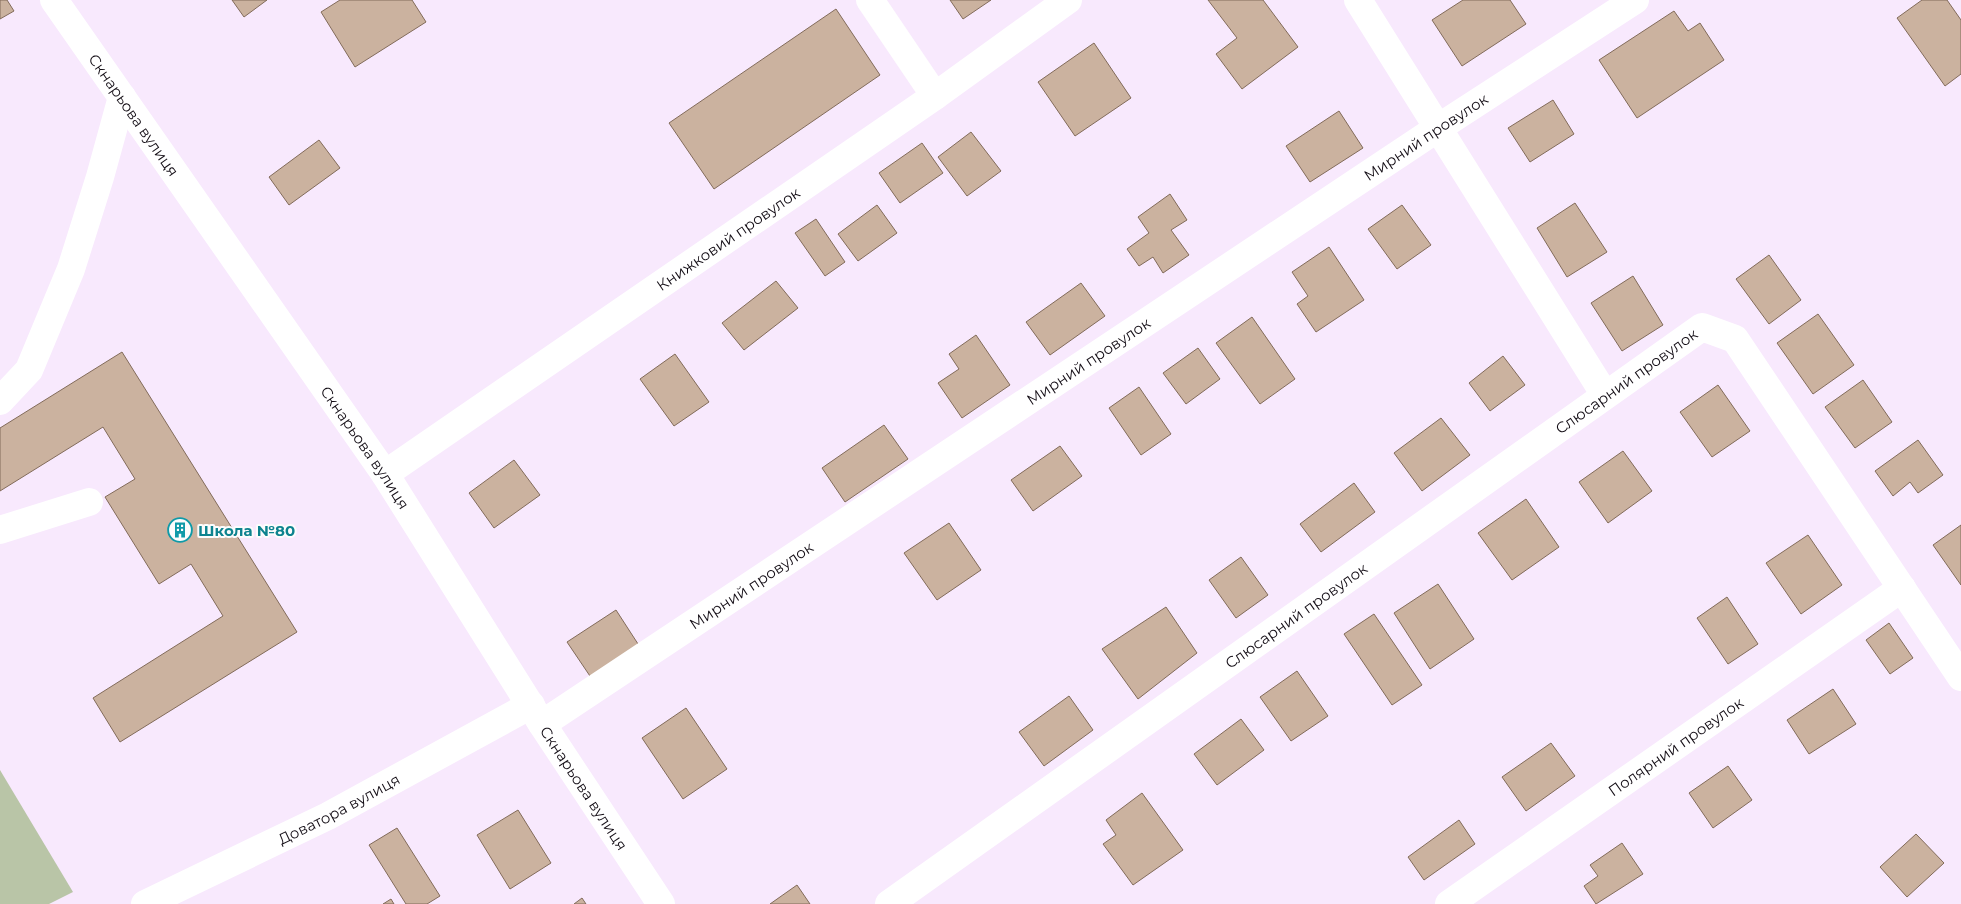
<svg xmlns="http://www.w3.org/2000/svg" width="1961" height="904" viewBox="0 0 1961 904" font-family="Montserrat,sans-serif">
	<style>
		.green { fill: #b9c5a7 }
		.building { fill: #cbb29f; stroke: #826b5a }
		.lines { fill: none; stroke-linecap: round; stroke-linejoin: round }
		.minor { stroke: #fff; stroke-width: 28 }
		.labels { text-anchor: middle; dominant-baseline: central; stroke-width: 4; stroke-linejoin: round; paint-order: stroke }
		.street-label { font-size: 15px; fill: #120c14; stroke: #fcfcfc }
		.culture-label { font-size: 15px; font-weight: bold; fill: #0d838f; stroke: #fcfcfc; text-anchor: start }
	</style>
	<rect width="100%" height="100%" fill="#f8e9fd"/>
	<path class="green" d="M0,770L73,892L49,904H0Z"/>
	<g class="building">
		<path d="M0,0H7L14,11L0,19Z"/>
		<path d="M232,0H267L244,17Z"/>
		<path d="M340,0H412L426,22L355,67L321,12Z"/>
		<path d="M950,0H991L963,19Z"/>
		<path d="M1208,0H1263L1298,47L1242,89L1216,54L1237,38Z"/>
		<path d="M1463,0H1510L1526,24L1462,66L1432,20Z"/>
		<path d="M1922,0H1947L1961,20V74L1945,86L1897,18Z"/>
		<path d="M836,9L880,75L714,189L669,123Z"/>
		<path d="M1674,11L1688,31L1700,23L1724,60L1637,118L1599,60Z"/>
		<path d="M1094,43L1131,98L1075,136L1038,82Z"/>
		<path d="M1553,100L1574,134L1530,162L1508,128Z"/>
		<path d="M1339,111L1363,148L1310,182L1286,146Z"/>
		<path d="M971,132L1001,171L967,196L938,157Z"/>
		<path d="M319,140L340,168L289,205L269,177Z"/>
		<path d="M922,143L943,173L900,203L879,173Z"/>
		<path d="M1170,194L1187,220L1171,230L1189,255L1163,273L1153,257L1139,266L1127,249L1149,233L1138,217Z"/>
		<path d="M1575,203L1607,252L1567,277L1537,228Z"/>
		<path d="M877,205L897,233L858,261L838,234Z"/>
		<path d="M1402,205L1431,245L1397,269L1368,229Z"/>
		<path d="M816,219L845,262L825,276L795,233Z"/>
		<path d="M1329,247L1364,300L1316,332L1297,304L1308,296L1292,272Z"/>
		<path d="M1769,255L1801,300L1769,324L1736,279Z"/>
		<path d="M1633,276L1663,325L1622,351L1591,303Z"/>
		<path d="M776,281L798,308L744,350L722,323Z"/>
		<path d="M1081,283L1105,316L1050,355L1026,322Z"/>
		<path d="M1818,314L1854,365L1813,394L1777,343Z"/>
		<path d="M1252,317L1295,379L1260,404L1216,343Z"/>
		<path d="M976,335L1010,385L962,418L938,383L959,369L949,354Z"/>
		<path d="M1198,348L1220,379L1186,404L1163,373Z"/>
		<path d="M122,352L297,632L120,742L93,698L223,616L191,564L159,584L105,497L135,479L103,427L0,491V428Z"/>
		<path d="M675,354L709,402L674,426L640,379Z"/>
		<path d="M1503,356L1525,385L1490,411L1469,383Z"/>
		<path d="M1863,380L1892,422L1855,448L1825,407Z"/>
		<path d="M1718,385L1750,431L1712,457L1680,412Z"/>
		<path d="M1139,387L1171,434L1141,455L1109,408Z"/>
		<path d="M1441,418L1470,455L1422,491L1394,453Z"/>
		<path d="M884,425L908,459L845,502L822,468Z"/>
		<path d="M1918,440L1943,475L1918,493L1910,482L1893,496L1875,471Z"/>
		<path d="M1060,446L1082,476L1033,511L1011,480Z"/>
		<path d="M1623,451L1652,491L1608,523L1579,482Z"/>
		<path d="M514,460L540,495L494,528L469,493Z"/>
		<path d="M1354,483L1375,512L1321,552L1300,524Z"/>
		<path d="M1526,499L1559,547L1512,580L1478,533Z"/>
		<path d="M949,523L981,570L937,600L904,553Z"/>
		<path d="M1961,525V585L1933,545Z"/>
		<path d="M1808,535L1842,585L1801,614L1766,563Z"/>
		<path d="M1241,557L1268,595L1236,618L1209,580Z"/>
		<path d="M1438,584L1474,639L1430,669L1394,613Z"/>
		<path d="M1727,597L1758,644L1728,664L1697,618Z"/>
		<path d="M1166,607L1197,653L1138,699L1102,649Z"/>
		<path d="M616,610L640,647L592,679L567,642Z"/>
		<path d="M1374,614L1422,685L1392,705L1344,634Z"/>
		<path d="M1889,623L1913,658L1890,674L1866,640Z"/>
		<path d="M1297,671L1328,716L1291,741L1260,697Z"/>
		<path d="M1833,689L1856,724L1809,754L1787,720Z"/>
		<path d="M1069,696L1093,730L1044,766L1019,732Z"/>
		<path d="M686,708L727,769L683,799L642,738Z"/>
		<path d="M1241,719L1264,750L1217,785L1194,754Z"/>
		<path d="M1551,743L1575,776L1526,811L1502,777Z"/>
		<path d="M1728,766L1752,800L1713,828L1689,793Z"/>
		<path d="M1142,793L1183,850L1133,885L1103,844L1116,835L1106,820Z"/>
		<path d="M518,810L551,863L510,889L477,835Z"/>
		<path d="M1459,820L1475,844L1424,880L1408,857Z"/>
		<path d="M397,828L440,896L427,904H406L369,845Z"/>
		<path d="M1916,834L1944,863L1907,897L1880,867Z"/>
		<path d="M1622,843L1643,874L1596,904L1584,886L1598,876L1590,865Z"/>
		<path d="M797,885L810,904H770Z"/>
		<path d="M582,898L586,904H574Z"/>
		<path d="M391,899L394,904H383Z"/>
	</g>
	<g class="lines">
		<g class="minor">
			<path id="s1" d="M54,0L385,474L542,724L661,904"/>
			<path d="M870,0L935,96"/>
			<path d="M1358,0L1605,395"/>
			<path d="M0,401L29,370L71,269L100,177L122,97"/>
			<path id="s2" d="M385,474L935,96L1068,0"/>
			<path d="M0,530L89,502"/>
			<path id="s3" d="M542,724L1438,128L1635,0"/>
			<path id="s4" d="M145,904L328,816L531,705"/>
			<path id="s5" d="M889,904L1702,327L1735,339L1961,677"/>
			<path id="s6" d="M1449,904L1902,588"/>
		</g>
	</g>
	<defs>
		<g id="building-ring" transform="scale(1.25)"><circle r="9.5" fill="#fcfcfc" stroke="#0f9aa8" stroke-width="1.5"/><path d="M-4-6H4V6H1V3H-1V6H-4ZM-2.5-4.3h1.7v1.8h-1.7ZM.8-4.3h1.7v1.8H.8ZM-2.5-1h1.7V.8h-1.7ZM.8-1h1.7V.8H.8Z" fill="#0f9aa8"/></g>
	</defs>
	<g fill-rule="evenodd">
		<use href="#building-ring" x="180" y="530"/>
	</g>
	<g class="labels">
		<g class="street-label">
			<text stroke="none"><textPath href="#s1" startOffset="140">Скнарьова вулиця</textPath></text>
			<text stroke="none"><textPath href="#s3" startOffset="1061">Мирний провулок</textPath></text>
			<text stroke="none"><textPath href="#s2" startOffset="416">Книжковий провулок</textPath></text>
			<text stroke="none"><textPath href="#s3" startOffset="656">Мирний провулок</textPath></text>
			<text stroke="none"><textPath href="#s5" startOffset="904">Слюсарний провулок</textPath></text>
			<text stroke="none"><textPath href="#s1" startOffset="545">Скнарьова вулиця</textPath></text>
			<text stroke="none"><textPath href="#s3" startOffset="251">Мирний провулок</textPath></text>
			<text stroke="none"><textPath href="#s5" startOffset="499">Слюсарний провулок</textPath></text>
			<text stroke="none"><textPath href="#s6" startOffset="276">Полярний провулок</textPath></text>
			<text stroke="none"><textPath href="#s1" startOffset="950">Скнарьова вулиця</textPath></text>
			<text stroke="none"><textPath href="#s4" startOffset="216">Доватора вулиця</textPath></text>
		</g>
		<g class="culture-label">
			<text x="198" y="530">Школа №80</text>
		</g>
	</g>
</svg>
